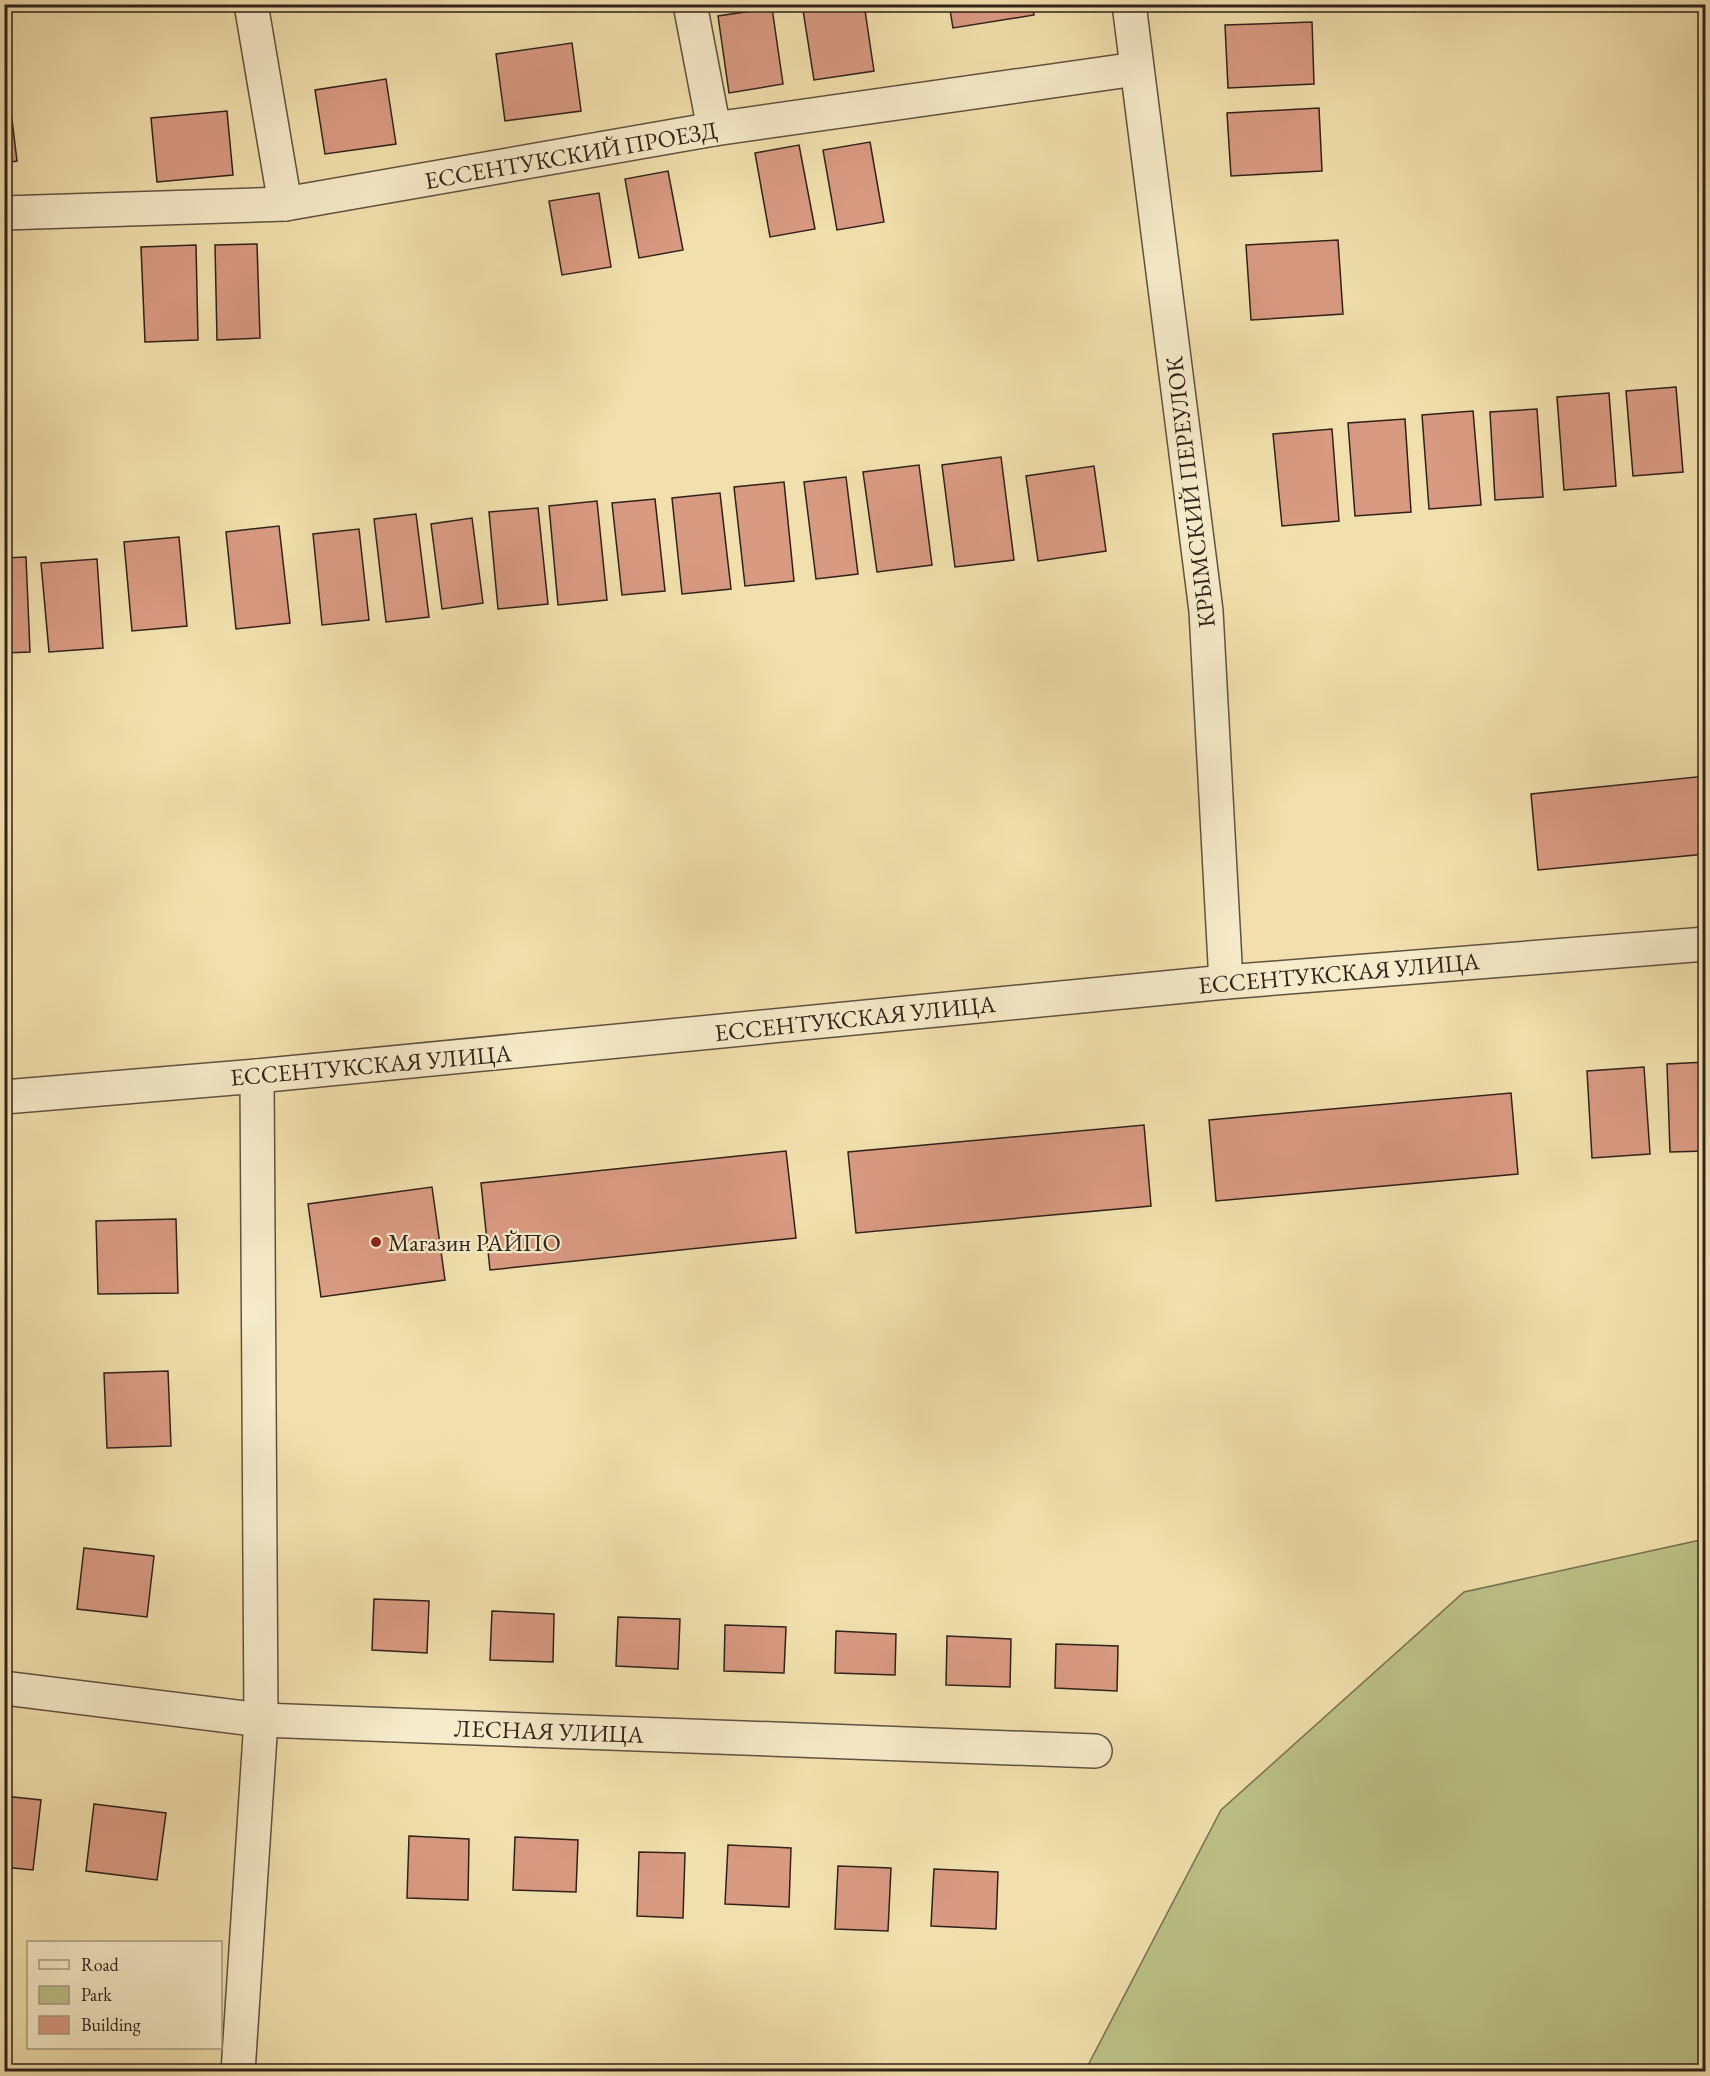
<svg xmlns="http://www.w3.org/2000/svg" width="1710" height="2076" viewBox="0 0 1710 2076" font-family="'EB Garamond',serif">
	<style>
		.green { fill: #bcc288; stroke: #767251; stroke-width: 1.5 }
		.building { fill: #d99a82; stroke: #30221a; stroke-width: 1.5 }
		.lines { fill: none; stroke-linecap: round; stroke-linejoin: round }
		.minor-casing { stroke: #60523f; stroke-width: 36 }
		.minor { stroke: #f6ebca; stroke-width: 33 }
		.poi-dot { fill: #8f2418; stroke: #f6ebca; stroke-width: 2 }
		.labels { text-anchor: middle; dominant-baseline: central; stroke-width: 4.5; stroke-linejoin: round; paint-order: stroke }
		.street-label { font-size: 24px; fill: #30221a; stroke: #f6ebca }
		.poi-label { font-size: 24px; fill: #30221a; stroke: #f6ebca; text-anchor: start }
	</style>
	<rect width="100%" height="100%" fill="#f1e0ad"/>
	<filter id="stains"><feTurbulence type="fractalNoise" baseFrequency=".00333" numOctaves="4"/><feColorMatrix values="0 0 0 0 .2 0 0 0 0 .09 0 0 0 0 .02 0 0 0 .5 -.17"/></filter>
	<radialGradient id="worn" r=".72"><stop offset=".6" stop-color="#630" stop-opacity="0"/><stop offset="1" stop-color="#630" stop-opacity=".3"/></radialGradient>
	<path class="green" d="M1705,1539V2071H1085L1221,1810L1464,1592Z"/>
	<g class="building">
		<path d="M841,4H864L874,71L814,80L803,10Z"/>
		<path d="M949,4H1032L1034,15L953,28Z"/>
		<path d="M772,8L783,84L729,93L718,16Z"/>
		<path d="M1312,22L1314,84L1228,88L1225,25Z"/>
		<path d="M572,43L581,111L505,121L496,54Z"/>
		<path d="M386,79L396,144L325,154L315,90Z"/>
		<path d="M10,103L17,161L4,163V104Z"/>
		<path d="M1319,108L1322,171L1231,176L1227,113Z"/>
		<path d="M227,111L233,175L157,182L151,118Z"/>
		<path d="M870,142L884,222L837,230L823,150Z"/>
		<path d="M799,145L815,229L770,237L755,153Z"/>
		<path d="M668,171L683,250L639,258L625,179Z"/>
		<path d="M599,193L611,267L562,275L549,201Z"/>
		<path d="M1338,240L1343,314L1251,320L1246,245Z"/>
		<path d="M257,244L260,338L217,340L215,245Z"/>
		<path d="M196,245L198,340L145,342L141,247Z"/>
		<path d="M1676,387L1683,472L1633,476L1626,391Z"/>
		<path d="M1609,393L1616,486L1564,490L1557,397Z"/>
		<path d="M1537,409L1543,497L1495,500L1490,412Z"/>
		<path d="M1473,411L1481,505L1429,509L1422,415Z"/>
		<path d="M1405,419L1411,512L1355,516L1348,423Z"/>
		<path d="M1332,429L1339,521L1282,526L1273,434Z"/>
		<path d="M1001,457L1014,560L955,567L942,465Z"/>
		<path d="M919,465L932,565L877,572L863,472Z"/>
		<path d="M1094,466L1106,551L1038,561L1026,476Z"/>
		<path d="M846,477L858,574L816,579L804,482Z"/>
		<path d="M784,482L794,581L745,586L734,487Z"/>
		<path d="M720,493L731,589L682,594L672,498Z"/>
		<path d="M655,499L665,591L622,595L612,503Z"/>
		<path d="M597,501L607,600L558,605L549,506Z"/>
		<path d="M538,508L548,604L498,609L489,512Z"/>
		<path d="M416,514L429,617L386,622L374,519Z"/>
		<path d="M472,518L483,603L442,609L431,524Z"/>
		<path d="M279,526L290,623L236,629L226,532Z"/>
		<path d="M359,529L369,620L322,625L313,534Z"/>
		<path d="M179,537L187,626L132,631L124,542Z"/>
		<path d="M26,557L30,652L4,653V558Z"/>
		<path d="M97,559L103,648L49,652L41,563Z"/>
		<path d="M1706,776V854L1538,870L1531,794Z"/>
		<path d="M1706,1062V1151L1670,1152L1667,1064Z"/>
		<path d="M1644,1067L1650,1154L1592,1158L1587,1071Z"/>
		<path d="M1511,1093L1518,1174L1216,1201L1209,1120Z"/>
		<path d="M1144,1125L1151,1206L856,1233L848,1152Z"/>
		<path d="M786,1151L796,1238L490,1270L481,1183Z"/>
		<path d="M432,1187L445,1280L321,1297L308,1204Z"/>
		<path d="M176,1219L178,1293L98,1294L96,1221Z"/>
		<path d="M168,1371L171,1446L107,1448L104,1373Z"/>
		<path d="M4,1536L11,1537L6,1596H4Z"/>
		<path d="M84,1548L154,1556L147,1617L77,1609Z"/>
		<path d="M374,1599L429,1601L427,1653L372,1650Z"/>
		<path d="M492,1611L554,1614L553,1662L490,1660Z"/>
		<path d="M618,1617L680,1619L678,1669L616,1666Z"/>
		<path d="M725,1625L786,1627L784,1673L724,1671Z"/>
		<path d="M836,1631L896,1634L895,1675L835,1673Z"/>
		<path d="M947,1636L1011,1639L1010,1687L946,1685Z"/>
		<path d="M1056,1644L1118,1646L1117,1691L1055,1688Z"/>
		<path d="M4,1796L41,1800L33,1870L4,1867Z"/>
		<path d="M94,1804L166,1813L157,1880L86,1871Z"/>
		<path d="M409,1836L469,1839L468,1900L407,1898Z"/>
		<path d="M515,1837L578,1840L576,1892L513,1890Z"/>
		<path d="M728,1845L791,1848L789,1907L725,1904Z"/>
		<path d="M639,1852L685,1853L683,1918L637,1916Z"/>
		<path d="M838,1866L891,1868L888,1931L835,1929Z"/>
		<path d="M934,1869L998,1872L996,1929L931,1926Z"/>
	</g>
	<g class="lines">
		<g class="minor-casing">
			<g id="minor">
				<path d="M251,4L285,204"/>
				<path d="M690,4L714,129"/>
				<path d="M1129,4L1206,611L1226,982"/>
				<path d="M4,213L285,204L714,129L1136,69"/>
				<path d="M4,1097L257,1076L1226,982L1706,944"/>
				<path d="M4,1688L261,1720L1095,1751"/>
				<path d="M238,2072L261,1720L257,1076"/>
			</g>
		</g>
		<use href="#minor" class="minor"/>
	</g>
	<circle class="poi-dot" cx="376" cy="1242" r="6"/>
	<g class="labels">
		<g class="street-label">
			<text transform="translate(571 155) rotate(-10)">ЕССЕНТУКСКИЙ ПРОЕЗД</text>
			<text transform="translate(1190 492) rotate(-97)">КРЫМСКИЙ ПЕРЕУЛОК</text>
			<text transform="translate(1339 973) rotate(-5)">ЕССЕНТУКСКАЯ УЛИЦА</text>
			<text transform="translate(855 1018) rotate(-6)">ЕССЕНТУКСКАЯ УЛИЦА</text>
			<text transform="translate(371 1065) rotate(-5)">ЕССЕНТУКСКАЯ УЛИЦА</text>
			<text transform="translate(549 1731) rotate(2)">ЛЕСНАЯ УЛИЦА</text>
		</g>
		<g class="poi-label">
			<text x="388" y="1242">Магазин РАЙПО</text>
		</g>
	</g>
	<rect width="1710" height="2076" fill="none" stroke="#f1e0ad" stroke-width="24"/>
	<rect x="6" y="6" width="1698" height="2064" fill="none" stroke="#30221a" stroke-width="3"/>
	<rect x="12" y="12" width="1686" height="2052" fill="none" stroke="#30221a" stroke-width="1.5"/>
	<rect x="27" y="1941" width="195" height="108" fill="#f6ebca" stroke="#a79b84" stroke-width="1.5"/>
	<rect x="39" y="1960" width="30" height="9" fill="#f6ebca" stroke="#a79b84" stroke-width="1.5"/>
	<text x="81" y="1971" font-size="18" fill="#30221a">Road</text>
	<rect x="39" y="1986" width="30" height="18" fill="#bcc288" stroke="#a79b84" stroke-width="1.5"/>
	<text x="81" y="2001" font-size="18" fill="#30221a">Park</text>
	<rect x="39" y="2016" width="30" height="18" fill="#d99a82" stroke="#a79b84" stroke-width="1.5"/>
	<text x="81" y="2031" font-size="18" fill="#30221a">Building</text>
	<rect width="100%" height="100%" filter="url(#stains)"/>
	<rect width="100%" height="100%" fill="url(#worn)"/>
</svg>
